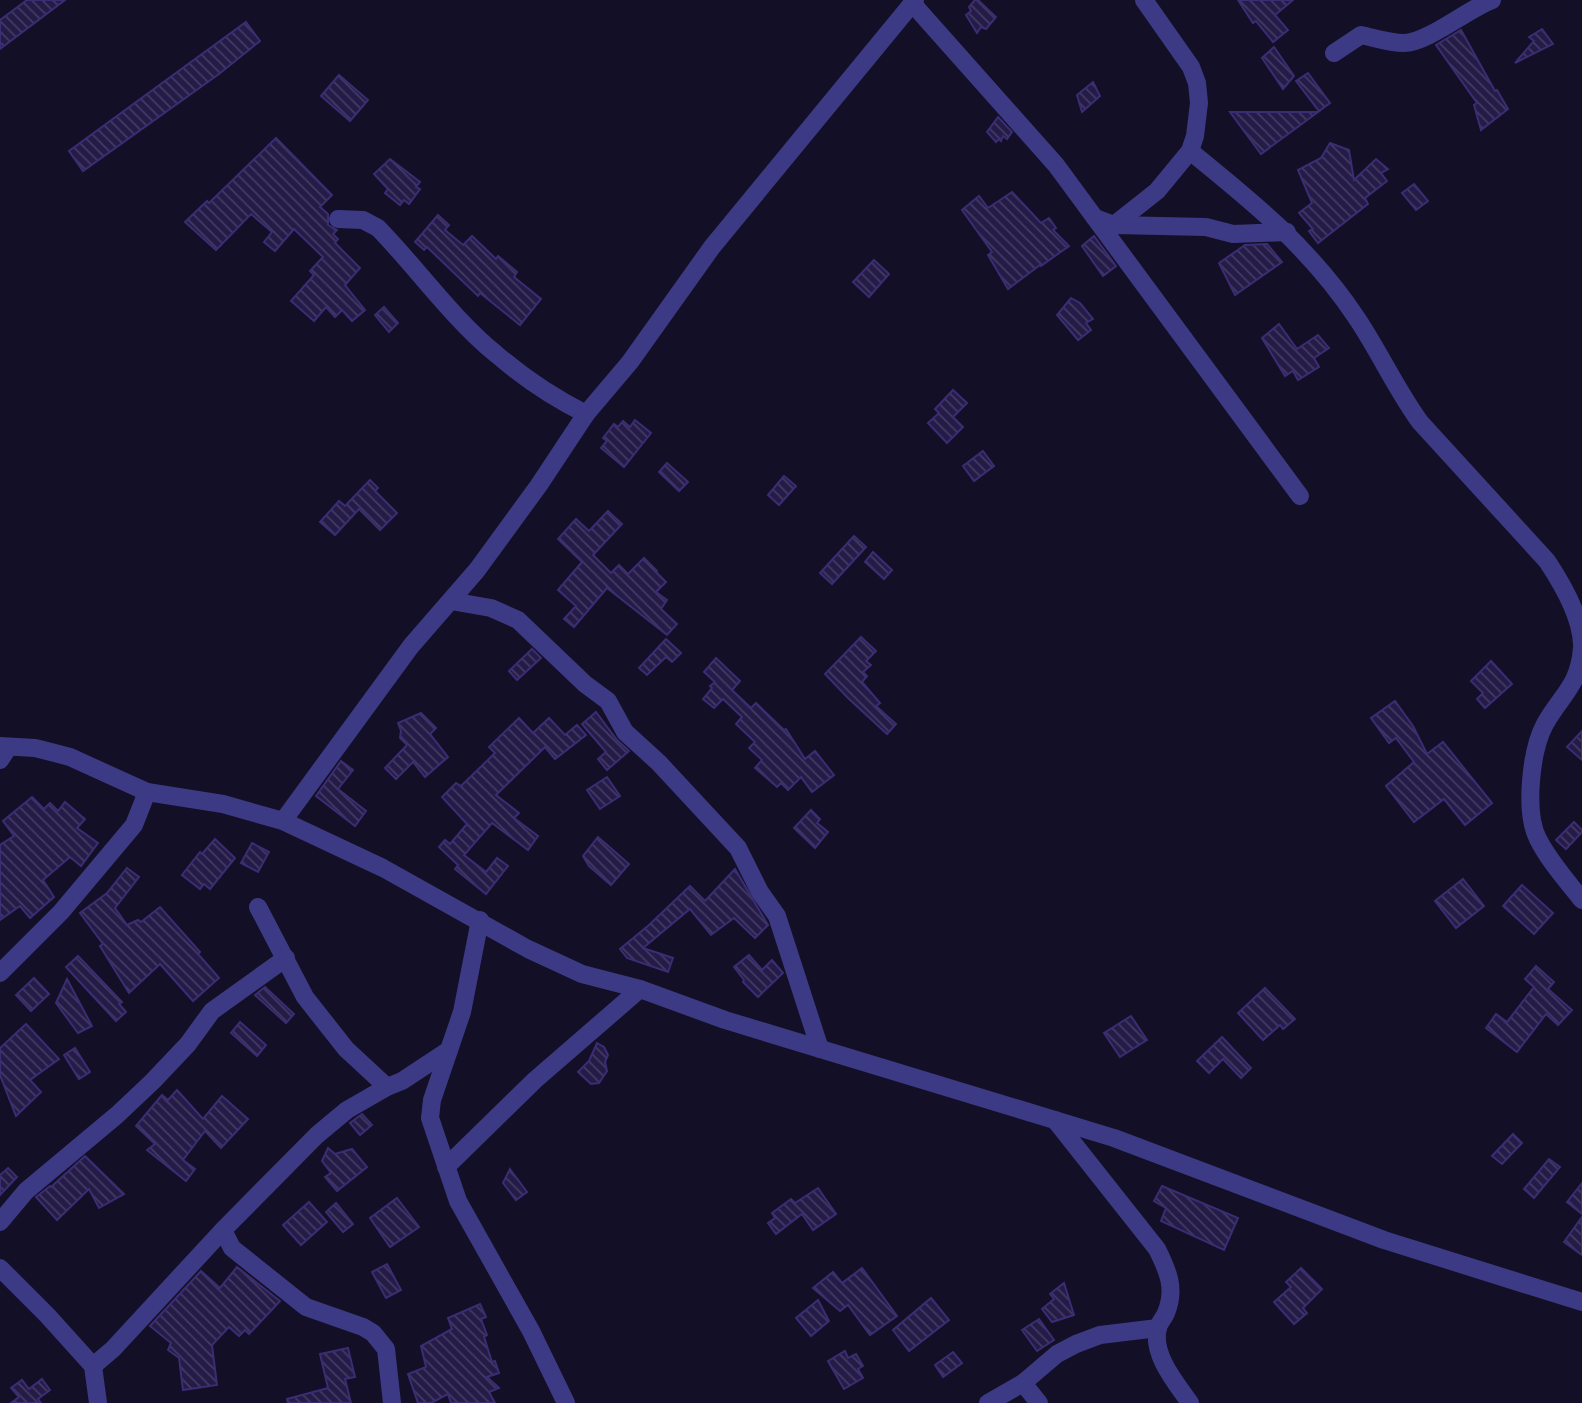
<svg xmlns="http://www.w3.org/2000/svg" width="1582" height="1403" viewBox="0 0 1582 1403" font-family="Manrope,sans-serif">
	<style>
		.building { fill: url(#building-back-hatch); stroke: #3b2d73; stroke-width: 2 }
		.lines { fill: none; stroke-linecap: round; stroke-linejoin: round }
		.minor { stroke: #3d3a85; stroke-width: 18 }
		.tertiary { stroke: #3d3a85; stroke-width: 18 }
	</style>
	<defs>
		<pattern id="building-back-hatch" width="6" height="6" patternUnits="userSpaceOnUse" patternTransform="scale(1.75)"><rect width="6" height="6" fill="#241b47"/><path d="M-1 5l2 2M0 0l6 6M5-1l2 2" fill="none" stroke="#433b63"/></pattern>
	</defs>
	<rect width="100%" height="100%" fill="#130f26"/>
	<g class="building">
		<path d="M27,0H65L0,49V20Z"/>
		<path d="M975,0H978L996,17L986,29L981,27L977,33L966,15L971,11L969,7Z"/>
		<path d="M1238,0H1293L1275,15L1288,30L1273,42L1256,21L1253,23Z"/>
		<path d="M246,22L260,41L219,74L83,171L69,151Z"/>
		<path d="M1542,29L1553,44L1515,63L1534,41L1529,37Z"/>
		<path d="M1461,30L1495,91L1497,90L1508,109L1481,130L1474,105L1477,103L1436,45Z"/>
		<path d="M1274,47L1294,76L1283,89L1262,58Z"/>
		<path d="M1308,73L1330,103L1319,111L1296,81Z"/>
		<path d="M339,75L368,100L350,121L321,96Z"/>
		<path d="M1093,82L1100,96L1082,112L1077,95Z"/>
		<path d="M1230,112H1318L1261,154Z"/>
		<path d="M998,117L1012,132L1007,139L1003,136L1001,141L999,139L996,142L987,132Z"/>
		<path d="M276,138L332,195L320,207L328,214V225L337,230L333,234L338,239L335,243L360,268L345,285L365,310L352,321L342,310L335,317L326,307L314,321L291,301L314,275L310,271L323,257L294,229L275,251L264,242L272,232L251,214L216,250L185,222L207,201L209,203Z"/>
		<path d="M1330,143L1349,150L1354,180L1376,159L1388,169L1381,173L1387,181L1365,198L1368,204L1318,243L1309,231L1313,229L1299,213L1312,203L1298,170L1321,158Z"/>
		<path d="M390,159L420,182L416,187L420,189L409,204L404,200L400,205L385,193L388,189L374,174Z"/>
		<path d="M1414,184L1428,201L1416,210L1402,193Z"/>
		<path d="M1012,192L1041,223L1049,218L1056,228L1053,230L1069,246L1041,266L1040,265L1008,289L988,255L992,252L962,210L979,196L988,208Z"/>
		<path d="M438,215L449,225L445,230L463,245L472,236L496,259L498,256L517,272L514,277L541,299L520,325L480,293L478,296L427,247L424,250L415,242Z"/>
		<path d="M1094,236L1116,266L1103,276L1082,246Z"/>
		<path d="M1267,244L1282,262L1235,295L1219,263L1245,245Z"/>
		<path d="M874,260L889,274L869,297L853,282Z"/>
		<path d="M1071,298L1080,303L1093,319L1086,323L1091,330L1078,340L1057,315Z"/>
		<path d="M384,307L398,323L389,332L375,315Z"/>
		<path d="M1279,324L1297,349L1318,335L1329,348L1314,358L1319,367L1298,380L1293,371L1285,376L1262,338Z"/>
		<path d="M953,390L967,403L953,417L963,427L947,443L928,423L939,413L935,409Z"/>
		<path d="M635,420L651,433L624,467L601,448L607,441L603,438L614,424L618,427L623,421L630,427Z"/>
		<path d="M983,451L994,466L974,481L963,466Z"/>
		<path d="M667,463L688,482L679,491L659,472Z"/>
		<path d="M784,476L796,486L779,505L768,495Z"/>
		<path d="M370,480L378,488L375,491L397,513L380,530L359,509L335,535L320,522L339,501L345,506Z"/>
		<path d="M608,511L622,524L593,555L611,573L619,565L628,574L644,558L657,571L656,572L666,582L656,592L667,600L661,609L677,624L667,635L607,588L574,627L564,619L576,606L558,590L582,562L558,539L576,519L589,531Z"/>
		<path d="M854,536L866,547L832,584L820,573Z"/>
		<path d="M873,552L892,570L884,579L865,562Z"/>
		<path d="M861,637L876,651L866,661L871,665L863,672L867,676L862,682L880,703L876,706L896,724L887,734L848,698L825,674Z"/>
		<path d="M666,639L681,653L672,662L666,657L647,675L639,668Z"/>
		<path d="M532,649L541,658L517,680L509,671Z"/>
		<path d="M716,658L740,681L732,690L751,708L756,703L784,730L786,729L805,759L815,751L834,775L812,792L801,777L788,790L781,783L777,787L755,768L762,760L749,748L755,742L736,724L742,717L723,699L714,708L703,699L712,688L710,686L715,682L704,672Z"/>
		<path d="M1491,661L1512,684L1485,708L1477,699L1483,693L1471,681Z"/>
		<path d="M1395,701L1413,726L1427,754L1443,742L1492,803L1465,825L1444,799L1414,822L1386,786L1414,762L1396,738L1389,743L1371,718Z"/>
		<path d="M596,712L617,740L629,751L607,770L598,759L606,752L582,724Z"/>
		<path d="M421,713L436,728L430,734L448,757L425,777L413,762L396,779L385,768L407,745L400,738L401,731L398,723Z"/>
		<path d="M519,718L533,733L549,718L565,735L577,725L586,735L555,759L545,747L496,795L519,813L514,818L538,836L528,850L492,823L464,855L486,872L497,858L508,866L486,894L455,869L458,865L439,847L445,840L450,844L467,824L442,797L456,783L461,786L495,753L489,747Z"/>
		<path d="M1582,731V760L1567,747Z"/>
		<path d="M341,761L353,770L338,789L366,811L355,826L316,796Z"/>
		<path d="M607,777L620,796L600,809L587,790Z"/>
		<path d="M32,797L44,809L50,803L58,811L65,802L85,819L77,828L98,843L81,866L70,857L43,880L54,897L30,918L20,906L0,920V845L14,836L3,821Z"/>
		<path d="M811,810L820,819L817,823L828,832L815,848L794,828Z"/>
		<path d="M1574,822L1582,830V832L1566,849L1556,840Z"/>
		<path d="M598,837L629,864L611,885L589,866L583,856Z"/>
		<path d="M215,839L235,858L210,889L204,884L200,889L182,875L200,852L202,854Z"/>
		<path d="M252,843L269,852L258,872L241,863Z"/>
		<path d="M127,868L139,877L115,908L127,925L138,920L141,922L160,907L200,952L198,954L219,978L193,1001L160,964L129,993L100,946L103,944L80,913L107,893Z"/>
		<path d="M735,869L768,925L755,938L734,918L711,935L690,909L643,948L673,958L668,972L627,958L620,949L649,925L690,886L705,901Z"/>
		<path d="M1463,879L1484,906L1456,928L1435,901Z"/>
		<path d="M1522,885L1553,913L1534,934L1503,906Z"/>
		<path d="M749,955L762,970L772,960L783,973L758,997L743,982L744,980L734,967Z"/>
		<path d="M78,956L122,1002L119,1004L126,1012L116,1021L66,967Z"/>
		<path d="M1536,966L1554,982L1548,989L1572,1010L1558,1025L1546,1014L1517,1052L1486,1028L1496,1014L1507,1022L1534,987L1525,979Z"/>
		<path d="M34,978L49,994L31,1011L16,995Z"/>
		<path d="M67,979L92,1026L78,1033L56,1003Z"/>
		<path d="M265,987L294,1014L286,1023L255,995Z"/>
		<path d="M1265,988L1295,1019L1283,1029L1280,1025L1263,1040L1238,1013Z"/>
		<path d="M1131,1016L1147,1040L1120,1057L1104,1033Z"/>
		<path d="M240,1022L266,1045L257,1056L231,1033Z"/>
		<path d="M26,1024L59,1059L30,1080L41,1092L16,1116L0,1075V1048Z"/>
		<path d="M1222,1037L1251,1068L1241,1078L1223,1059L1209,1073L1197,1061Z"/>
		<path d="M597,1043L604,1047L608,1055L605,1062L607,1071L599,1083L591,1084L578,1072L589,1061Z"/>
		<path d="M75,1048L90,1072L79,1079L64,1055Z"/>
		<path d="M177,1090L203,1119L222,1096L248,1119L221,1148L205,1131L183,1160L195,1169L186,1181L147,1150L155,1144L136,1126L162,1095L168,1100Z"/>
		<path d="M362,1114L372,1125L360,1135L350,1123Z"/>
		<path d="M1513,1134L1522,1143L1502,1164L1492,1156Z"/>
		<path d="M328,1148L335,1154L352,1149L367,1167L337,1191L325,1177L331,1173L322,1161Z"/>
		<path d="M85,1156L124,1194L99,1208L89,1189L57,1220L36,1197L50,1186L51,1187Z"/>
		<path d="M1549,1159L1560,1167L1534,1198L1524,1189Z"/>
		<path d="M8,1168L17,1177L0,1195V1175Z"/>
		<path d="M510,1169L527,1192L516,1200L503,1183Z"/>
		<path d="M1582,1183V1214L1567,1202Z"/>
		<path d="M1162,1186L1238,1218L1224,1250L1161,1221L1166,1208L1154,1201Z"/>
		<path d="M818,1188L836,1214L813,1230L802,1214L776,1234L768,1223L775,1218L772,1213L791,1199L795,1203Z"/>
		<path d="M397,1198L419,1227L390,1247L370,1218Z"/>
		<path d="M309,1202L327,1222L301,1245L283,1225Z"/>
		<path d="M336,1203L353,1224L343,1232L326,1212Z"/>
		<path d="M1582,1217V1255L1564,1242Z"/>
		<path d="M387,1264L401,1290L386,1298L372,1272Z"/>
		<path d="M237,1267L280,1301L249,1334L245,1330L239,1336L229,1327L212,1345L217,1385L183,1390L179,1358L168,1350L171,1343L150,1326L201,1271L220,1288Z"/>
		<path d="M862,1268L897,1316L870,1335L848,1305L840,1311L813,1288L833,1272L842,1283Z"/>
		<path d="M1301,1268L1322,1289L1303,1308L1307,1313L1294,1324L1274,1302L1291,1287L1286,1282Z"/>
		<path d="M1064,1283L1074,1315L1052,1322L1042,1309L1054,1299L1050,1294Z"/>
		<path d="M931,1298L949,1320L909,1351L893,1330Z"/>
		<path d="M818,1300L829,1321L811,1336L796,1318Z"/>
		<path d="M480,1304L486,1317L481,1319L487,1335L484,1337L492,1362L495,1361L499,1373L487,1377L499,1388L489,1392L495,1403H451L448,1394L431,1403H418L408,1374L426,1367L421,1346L452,1329L448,1318Z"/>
		<path d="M1039,1319L1054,1340L1037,1351L1022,1330Z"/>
		<path d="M348,1348L355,1377L345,1379L351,1403H288L287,1399L328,1388L320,1354Z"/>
		<path d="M845,1351L848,1358L856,1354L863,1366L858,1369L863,1378L844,1389L828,1361Z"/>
		<path d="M953,1352L962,1363L943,1377L935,1365Z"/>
		<path d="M42,1379L50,1390L38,1399L41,1403H11L19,1397L11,1388L22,1380L29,1389Z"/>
	</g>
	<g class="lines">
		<g class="minor">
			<path d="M912,3L1056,165L1095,218L1114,225L1206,227L1233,234L1287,232"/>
			<path d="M1334,53L1361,35C1375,38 1390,43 1404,43C1427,43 1468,9 1492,0"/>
			<path d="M1190,151C1253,202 1310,248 1356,317C1379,351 1396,389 1420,422L1547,561C1563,585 1581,616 1582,644"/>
			<path d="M1095,218L1300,496"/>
			<path d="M338,219L363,220L378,228C418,269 452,318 496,354C524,378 554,398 586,414"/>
			<path d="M1114,225L1157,191L1190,151L1195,136L1199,103L1197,83L1191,67L1144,0"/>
			<path d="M451,601L491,608L518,620L585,684L608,701L625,732L659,763L738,848L760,892L777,916L820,1049"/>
			<path d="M1582,648C1579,686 1562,694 1545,724C1531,750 1524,812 1538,839C1549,861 1567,881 1582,900"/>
			<path d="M0,760L8,748"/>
			<path d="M283,821L411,646L477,570L539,485L586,414L630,362L712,247L915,0"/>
			<path d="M258,907L305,997L346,1049L387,1087"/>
			<path d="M480,920L462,1012L432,1100L430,1118L458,1201L531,1331L566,1403"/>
			<path d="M0,973L61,912L134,825L147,792"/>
			<path d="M1055,1120L1157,1249C1168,1271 1176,1289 1166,1313C1164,1318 1159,1323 1158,1328C1151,1354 1176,1383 1190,1403"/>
			<path d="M446,1167L535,1080L640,989"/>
			<path d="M0,1222L26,1191L117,1115L153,1081L188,1044L212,1011L286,958"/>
			<path d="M223,1230L232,1248L306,1307L363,1327L373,1333L386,1349L392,1403"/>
			<path d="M0,1268L47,1315L93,1366L98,1403"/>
			<path d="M93,1366L113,1349L223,1230L317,1135L347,1110L387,1087L402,1081L449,1050"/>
			<path d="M1023,1383L1039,1403"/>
			<path d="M988,1403L1023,1383L1057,1354L1076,1344L1100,1335L1158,1328"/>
		</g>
		<path class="tertiary" d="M0,746L35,748L51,752L70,757L147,792L223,804L283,821L383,868L528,949L582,974L640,989L725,1020L1114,1138L1384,1240L1582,1302"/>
	</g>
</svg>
